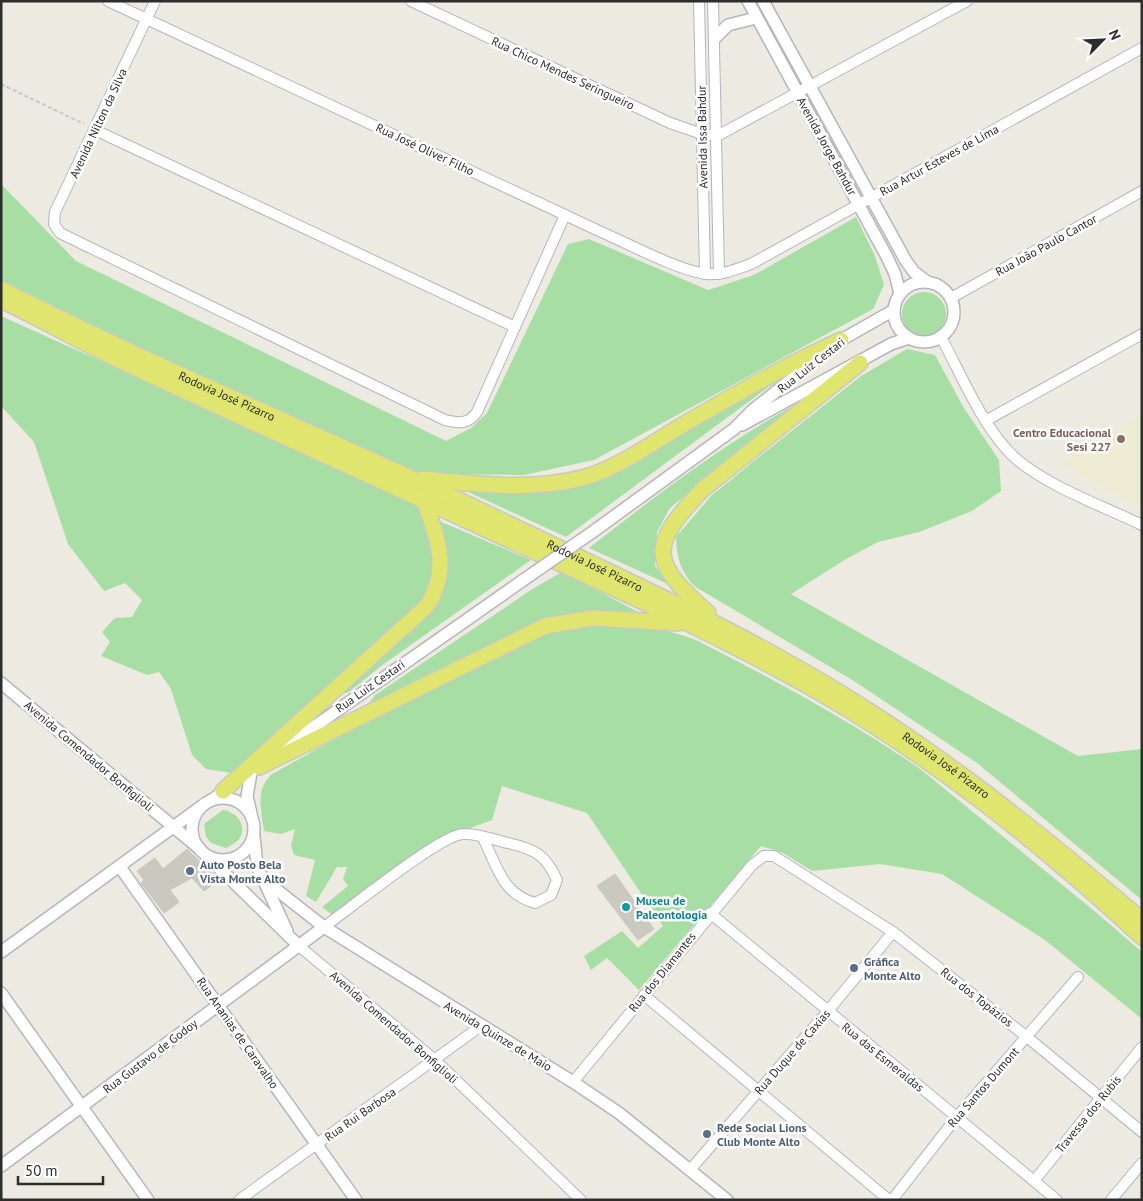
<svg xmlns="http://www.w3.org/2000/svg" width="1143" height="1201" viewBox="0 0 1143 1201" font-family="'PT Sans',sans-serif">
	<style>
		.education { fill: #edecd3 }
		.green { fill: #a7dea3 }
		.building { fill: #c9c9bf; stroke: #c9c8bb }
		.lines { fill: none; stroke-linecap: round; stroke-linejoin: round }
		.minor-casing { stroke: #b6b4bf; stroke-width: 12 }
		.tertiary-casing { stroke: #b6b4bf; stroke-width: 14 }
		.primary-casing { stroke: #c8c8c8; stroke-width: 18 }
		.path { stroke: #c8c8c8; stroke-width: 2; stroke-dasharray: 4 2.5; stroke-linecap: butt }
		.minor { stroke: #fff; stroke-width: 10 }
		.tertiary { stroke: #fff; stroke-width: 11 }
		.primary { stroke: #dfe56e; stroke-width: 15 }
		.tertiary-bridge-casing { stroke: #b6b4bf; stroke-width: 14; stroke-linecap: butt }
		.tertiary-bridge { stroke: #fff; stroke-width: 11 }
		.education-dot { fill: #8d6e63; stroke: #fff; stroke-width: 2 }
		.service-dot { fill: #5c6f8a; stroke: #fff; stroke-width: 2 }
		.culture-dot { fill: #0f9aa8; stroke: #fff; stroke-width: 2 }
		.labels { text-anchor: middle; dominant-baseline: central; stroke-width: 5; stroke-linejoin: round; paint-order: stroke }
		.street-label { font-size: 12px; fill: #2d2d2d; stroke: #fff }
		.education-label { font-size: 12px; font-weight: bold; fill: #785e54; stroke: #fff; text-anchor: end }
		.service-label { font-size: 12px; font-weight: bold; fill: #4e5e75; stroke: #fff; text-anchor: start }
		.culture-label { font-size: 12px; font-weight: bold; fill: #0d838f; stroke: #fff; text-anchor: start }
	</style>
	<rect width="100%" height="100%" fill="#edebe1"/>
	<path class="education" d="M1141,414H1142V509L1060,463Z"/>
	<g class="green">
		<path d="M1,184L76,261L446,441L471,428L487,413L568,244L589,239L708,290L754,275L856,217L875,256L884,285L873,309L594,460L524,475L418,474L138,347L1,280Z"/>
		<circle cx="924" cy="314" r="22"/>
		<path d="M1,316L420,505C430,543 443,568 421,604L231,773L206,769L192,755L171,689L159,672L147,675L101,656L110,642L102,632L115,618L132,617L142,600L125,583L104,591L68,544L34,442L1,406Z"/>
		<path d="M907,349L935,355L964,408L999,460L1001,491L972,511L919,532L878,542L846,559L791,594L1078,756L1142,749V900L977,763L854,681L694,586C680,570 677,558 676,537L711,496L760,456L861,376Z"/>
		<path d="M794,368L566,537L466,491L581,485Z"/>
		<path d="M791,407L670,508L657,532L655,566L672,586L589,548C654,497 719,447 791,407Z"/>
		<path d="M439,521L531,560L381,666L349,692L334,697L439,604L447,570L445,537Z"/>
		<path d="M562,572L644,615L582,613L365,708L375,695L534,588Z"/>
		<path d="M604,624C637,625 667,628 698,641C773,679 849,720 919,768L1098,914L1142,952V1019L1045,940L942,874L880,864L812,871L783,853L761,846L639,990L607,958L591,970L584,956L622,931L638,948L663,926L587,813L502,786L492,820L428,844L332,915L322,907L348,886L343,879L347,867H337L316,902L306,896L315,860L294,855L291,845L295,829L281,834L264,831C261,810 255,789 272,774L380,714L548,632Z"/>
		<path d="M223,810C236,811 248,826 239,839C236,843 230,846 226,848L211,843L206,837L204,824Z"/>
	</g>
	<g class="building">
		<path d="M187,849L219,880L204,891L192,878L170,890L179,902L164,913L141,883L144,880L137,871L155,858L163,869Z"/>
		<path d="M615,874L654,929L638,940L597,886Z"/>
	</g>
	<g class="lines">
		<g class="minor-casing">
			<g id="minor">
				<path d="M108,1L597,230C625,242 677,270 706,274C721,276 737,269 751,264L1142,48"/>
				<path d="M155,1L55,212L54,224L60,233L445,420C459,423 468,425 477,412L565,215"/>
				<path d="M411,1L670,123L702,134L717,136L967,1"/>
				<path d="M699,1L705,274"/>
				<path d="M713,1L719,274"/>
				<path d="M95,130L515,327"/>
				<path d="M951,298L1142,191"/>
				<path d="M941,337C961,374 983,428 1014,457C1048,487 1101,505 1142,525"/>
				<path d="M987,420L1142,334"/>
				<path d="M710,913L1057,1200"/>
				<path d="M324,927C348,910 440,835 463,834C477,833 495,840 508,843C535,849 546,855 557,880L551,895L535,903C502,894 497,866 483,838"/>
				<path d="M299,946L435,1060L581,1200"/>
				<path d="M644,995L889,1200"/>
				<path d="M573,1082L752,865L764,856H774L893,932L1027,1037L1142,1132"/>
				<path d="M690,1170L827,1012L893,932"/>
				<path d="M1034,1181L1142,1047"/>
				<path d="M239,1200L481,1026"/>
				<path d="M892,1200L956,1118L1078,977"/>
				<path d="M1111,1200L1142,1163"/>
			</g>
		</g>
		<g class="tertiary-casing">
			<g id="tertiary">
				<path d="M748,1L887,257L895,274L900,294"/>
				<path d="M763,1L906,261L914,272L926,281"/>
				<path d="M715,38L728,25L756,18"/>
				<circle cx="924" cy="312" r="30"/>
				<path d="M742,425L891,344L909,338"/>
				<path d="M594,531L734,429L754,409L841,340L894,310"/>
				<path d="M1,683L200,849"/>
				<path d="M278,752L532,574"/>
				<circle cx="223" cy="829" r="31"/>
				<path d="M210,801L229,788"/>
				<path d="M251,813L247,796L251,773"/>
				<path d="M254,837L257,866L287,931"/>
				<path d="M209,858L299,946"/>
				<path d="M120,867L356,1200"/>
				<path d="M263,879L324,927L573,1082L619,1113L727,1200"/>
				<path d="M1,952L202,806"/>
				<path d="M1,993L148,1200"/>
				<path d="M1,1166L324,927"/>
			</g>
		</g>
		<g class="primary-casing">
			<g id="primary">
				<path id="s1" d="M1,289C136,358 276,416 413,479C465,502 516,528 568,552C647,590 727,627 803,671C926,741 1034,828 1142,920"/>
				<path d="M1,300C41,319 79,341 119,360C234,415 351,466 466,520C586,576 708,628 822,694C938,761 1043,846 1142,937"/>
				<path d="M423,479C475,484 530,491 582,478C619,468 653,442 686,423C737,393 787,365 841,340"/>
				<path d="M708,613C649,561 649,546 702,490L860,363"/>
				<path d="M259,767L545,626L593,618L678,623"/>
				<path d="M223,791L427,606C451,569 437,538 424,500"/>
			</g>
		</g>
		<path class="path" d="M1,84L84,124"/>
		<use href="#minor" class="minor"/>
		<use href="#tertiary" class="tertiary"/>
		<use href="#primary" class="primary"/>
		<g class="tertiary-bridge-casing">
			<path id="tertiary-bridge" d="M532,574L594,531"/>
		</g>
		<use href="#tertiary-bridge" class="tertiary-bridge"/>
	</g>
	<circle class="education-dot" cx="1121" cy="439" r="5"/>
	<g class="service-dot">
		<circle cx="190" cy="871" r="5"/>
		<circle cx="854" cy="968" r="5"/>
		<circle cx="707" cy="1134" r="5"/>
	</g>
	<circle class="culture-dot" cx="626" cy="907" r="5"/>
	<g class="labels">
		<g class="street-label">
			<text transform="translate(563 73) rotate(25)">Rua Chico Mendes Seringueiro</text>
			<text transform="translate(98 123) rotate(-65)">Avenida Nilton da Silva</text>
			<text transform="translate(702 137) rotate(-91)">Avenida Issa Bahdur</text>
			<text transform="translate(827 146) rotate(61)">Avenida Jorge Bahdur</text>
			<text transform="translate(425 149) rotate(25)">Rua José Oliver Filho</text>
			<text transform="translate(939 160) rotate(-29)">Rua Artur Esteves de Lima</text>
			<text transform="translate(1046 245) rotate(-29)">Rua João Paulo Cantor</text>
			<text transform="translate(811 365) rotate(-38)">Rua Luiz Cestari</text>
			<text stroke="none"><textPath href="#s1" startOffset="250">Rodovia José Pizarro</textPath></text>
			<text stroke="none"><textPath href="#s1" startOffset="655">Rodovia José Pizarro</textPath></text>
			<text transform="translate(370 686) rotate(-35)">Rua Luiz Cestari</text>
			<text transform="translate(89 756) rotate(40)">Avenida Comendador Bonfiglioli</text>
			<text stroke="none"><textPath href="#s1" startOffset="1060">Rodovia José Pizarro</textPath></text>
			<text transform="translate(662 972) rotate(-51)">Rua dos Diamantes</text>
			<text transform="translate(977 997) rotate(38)">Rua dos Topázios</text>
			<text transform="translate(394 1027) rotate(41)">Avenida Comendador Bonfiglioli</text>
			<text transform="translate(238 1033) rotate(55)">Rua Ananias de Caravalho</text>
			<text transform="translate(498 1036) rotate(31)">Avenida Quinze de Maio</text>
			<text transform="translate(792 1052) rotate(-49)">Rua Duque de Caxias</text>
			<text transform="translate(150 1056) rotate(-37)">Rua Gustavo de Godoy</text>
			<text transform="translate(883 1057) rotate(39)">Rua das Esmeraldas</text>
			<text transform="translate(983 1087) rotate(-49)">Rua Santos Dumont</text>
			<text transform="translate(360 1114) rotate(-35)">Rua Rui Barbosa</text>
			<text transform="translate(1088 1114) rotate(-51)">Travessa dos Rubis</text>
		</g>
		<g class="education-label">
			<text x="1111" y="432">Centro Educacional<tspan x="1111" dy="14">Sesi 227</tspan></text>
		</g>
		<g class="service-label">
			<text x="200" y="864">Auto Posto Bela<tspan x="200" dy="14">Vista Monte Alto</tspan></text>
			<text x="864" y="961">Gráfica<tspan x="864" dy="14">Monte Alto</tspan></text>
			<text x="717" y="1127">Rede Social Lions<tspan x="717" dy="14">Club Monte Alto</tspan></text>
		</g>
		<g class="culture-label">
			<text x="636" y="900">Museu de<tspan x="636" dy="14">Paleontologia</tspan></text>
		</g>
	</g>
	<rect width="1143" height="1201" fill="none" stroke="#2d2d2d" stroke-width="5"/>
	<g transform="translate(1103 40) rotate(66)" stroke="#ffffff" stroke-width="4" paint-order="stroke">
	<path d="M0-4L9 19L0 12L-9 19Z" fill="#2d2d2d"/>
	<text y="-8" font-size="14" font-weight="bold" text-anchor="middle" fill="#2d2d2d">N</text>
	</g>
	<path d="M18 1176v8h85v-8" fill="none" stroke="#2d2d2d" stroke-width="2.5"/>
	<text x="25" y="1176" font-size="15" fill="#2d2d2d" stroke="#ffffff" stroke-width="4" paint-order="stroke">50 m</text>
</svg>
